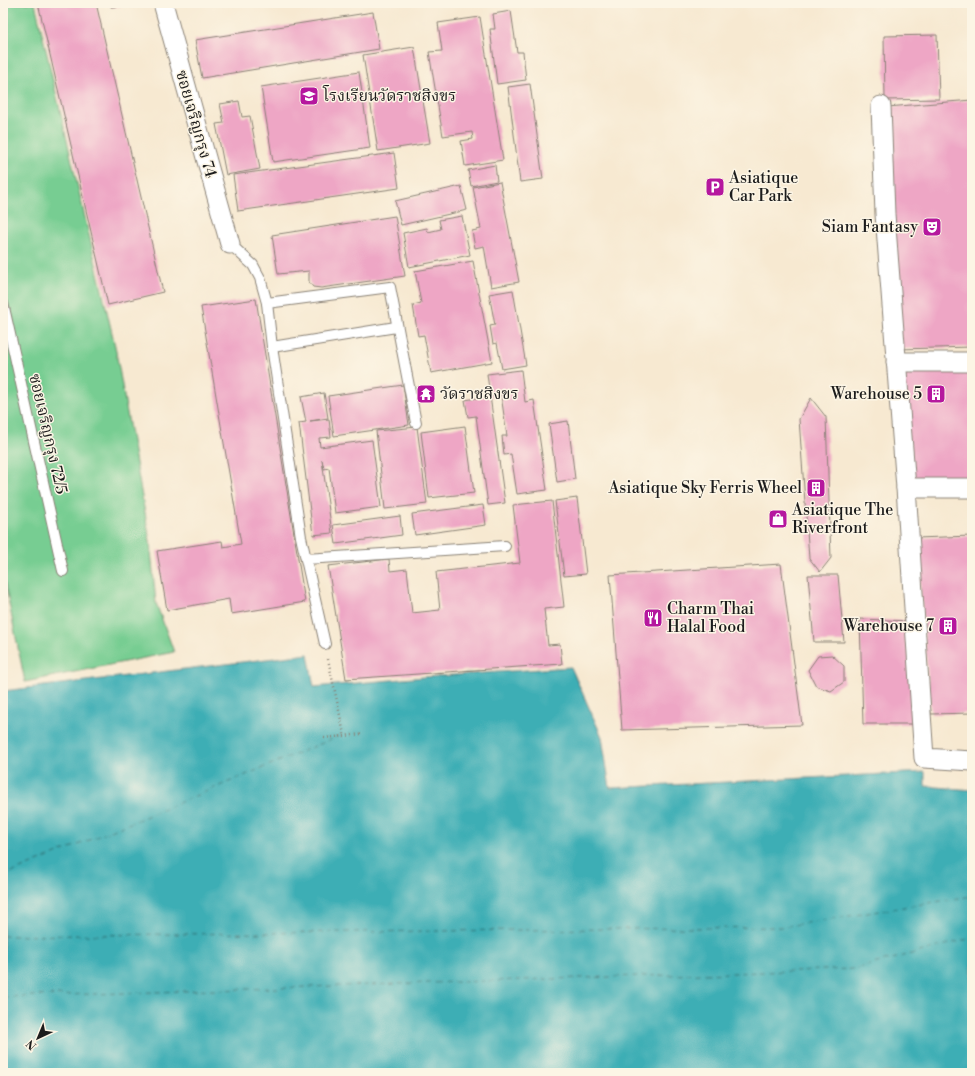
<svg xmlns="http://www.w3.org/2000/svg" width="975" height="1076" viewBox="0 0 975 1076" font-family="'Libre Bodoni','Noto Serif Thai',serif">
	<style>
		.green { fill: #77cd92; stroke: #4a7457 }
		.water { fill: #3daeb5; stroke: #2c6568 }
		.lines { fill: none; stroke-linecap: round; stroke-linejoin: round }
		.ferry { stroke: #2b5e61; stroke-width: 1; stroke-dasharray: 5 4; stroke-linecap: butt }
		.building { fill: #eea6c5 }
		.lane-casing { stroke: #8a8276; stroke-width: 12 }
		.street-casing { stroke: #8a8276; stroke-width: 21 }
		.path { stroke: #8a8276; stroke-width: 2.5; stroke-dasharray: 1 3; stroke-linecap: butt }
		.lane { stroke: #fff; stroke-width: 10 }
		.street { stroke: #fff; stroke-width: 19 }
		.labels { text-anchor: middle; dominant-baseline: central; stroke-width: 3; stroke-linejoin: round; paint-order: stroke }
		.poi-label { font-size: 16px; fill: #1c1c1c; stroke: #fcf5e5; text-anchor: start }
		.street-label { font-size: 16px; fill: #1c1c1c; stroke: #fcf5e5 }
	</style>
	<rect width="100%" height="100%" fill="#fcf5e5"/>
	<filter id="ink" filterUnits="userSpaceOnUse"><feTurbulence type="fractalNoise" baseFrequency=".025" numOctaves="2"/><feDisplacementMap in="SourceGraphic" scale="8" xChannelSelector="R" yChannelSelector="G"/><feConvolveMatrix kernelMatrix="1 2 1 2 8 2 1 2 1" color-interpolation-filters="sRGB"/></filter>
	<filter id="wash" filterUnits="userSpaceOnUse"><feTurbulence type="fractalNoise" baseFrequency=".012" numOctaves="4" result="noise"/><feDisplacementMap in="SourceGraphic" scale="16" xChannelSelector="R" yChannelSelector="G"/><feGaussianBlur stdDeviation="0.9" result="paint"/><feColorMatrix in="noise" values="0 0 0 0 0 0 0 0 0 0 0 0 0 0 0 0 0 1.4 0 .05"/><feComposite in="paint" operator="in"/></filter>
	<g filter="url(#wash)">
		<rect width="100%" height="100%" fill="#f7e9d1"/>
		<path class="green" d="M3,3H35L115,346L150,541L156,603L174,652L25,682L3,574Z"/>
		<path class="water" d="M308,654L314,687L424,677L571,667L602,737L610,788L925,772V786L972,790V1073H3V691Z"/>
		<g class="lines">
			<g class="ferry">
				<path d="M3,876L344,734"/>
				<path d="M3,936L781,927L972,896"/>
				<path d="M3,997L854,969L972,938"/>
			</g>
		</g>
		<g id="blocks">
			<g class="building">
				<path d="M38,3H96L163,292L108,305Z"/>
				<path d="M110,3H143V4L111,7Z"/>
				<path d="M511,11L517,52H523L526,80L497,84L490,29H495L493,14Z"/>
				<path d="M373,12L379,49L202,78L195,40Z"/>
				<path d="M480,17L503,160L465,166L461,141L473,139L472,132L443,136L429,52L442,51L438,23Z"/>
				<path d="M937,35L939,99L885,100L884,36Z"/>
				<path d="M414,47L430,143L378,151L363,55Z"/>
				<path d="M359,72L370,148L273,162L261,87Z"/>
				<path d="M530,84L543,179L520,182L508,87Z"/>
				<path d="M972,100V347L899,349L887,107Z"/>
				<path d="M239,101L242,117L250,116L260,169L226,175L216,124L224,123L220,104Z"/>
				<path d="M394,153L399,188L238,211L233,175Z"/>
				<path d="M495,165L497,181L471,186L468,170Z"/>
				<path d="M500,182L519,282L491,287L484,246L475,248L472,231L481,229L473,187Z"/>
				<path d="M461,186L467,210L401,225L395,201Z"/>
				<path d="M395,216L405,276L321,288L313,287L309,282V271L278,274L272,235Z"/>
				<path d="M462,216L470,255L409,267L403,233L427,228L428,232L441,229L439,220Z"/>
				<path d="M473,261L492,362L431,373L424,335L418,336L413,305L421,303L415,271Z"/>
				<path d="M513,290L526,365L502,369L497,343L493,344L490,326L495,325L489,294Z"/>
				<path d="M256,299L305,602L231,614L229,599L167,610L157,551L222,541L223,547L241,544L201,307Z"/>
				<path d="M896,362H971L972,481L910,483Z"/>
				<path d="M521,370L525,402L534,400L547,490L517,494L511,454L504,455L502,436H507L501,395L490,396L487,374Z"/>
				<path d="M403,385L409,425L334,436L328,396Z"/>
				<path d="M324,393L328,418L310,421L329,419L331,437L319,438L320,447L372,440L381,507L335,513L329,468L324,469L322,460L332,533L313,535L299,423L306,422L301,397Z"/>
				<path d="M490,396L505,503L488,505L476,416L468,417L465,400Z"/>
				<path d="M811,398L826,417L831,558L820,572L809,558L799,419Z"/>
				<path d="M568,421L575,479L557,482L549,424Z"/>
				<path d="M465,426L474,493L429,498L421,432Z"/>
				<path d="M417,427L427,504L385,509L376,431Z"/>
				<path d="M577,498L586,574L564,576L555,501Z"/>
				<path d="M552,501L564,607L544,609L548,645L560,644L562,664L346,679L328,566L389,559L390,571L407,569L412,613L440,610L436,572L520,563L513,505Z"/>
				<path d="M483,505L486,525L415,535L412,514Z"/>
				<path d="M400,516L402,535L336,544L333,525Z"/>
				<path d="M972,536V713L931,714L916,538Z"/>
				<path d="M781,564L802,725L622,730L610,575Z"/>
				<path d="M808,575H838L844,642H814Z"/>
				<path d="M860,619L910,621L915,724H863Z"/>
				<path d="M832,655L844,666V682L831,691L816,686L808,670L818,656Z"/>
			</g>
		</g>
	</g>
	<g filter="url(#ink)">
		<use href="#blocks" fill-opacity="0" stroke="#8a8276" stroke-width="1"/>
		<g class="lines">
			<g class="lane-casing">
				<g id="lane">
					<path d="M230,244L253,265L260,278L267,303L272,347L301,537L325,644"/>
					<path d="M3,303L63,571"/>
					<path d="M267,303L390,287L416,423"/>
					<path d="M272,347L396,327"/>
					<path d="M306,559L505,546"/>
				</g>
			</g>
			<g class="street-casing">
				<g id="street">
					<path d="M163,3L230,244"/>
					<path d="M881,106L885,214L906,488L924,758L972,761"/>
					<path d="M896,362H972"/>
					<path d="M906,488H972"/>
				</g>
			</g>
			<g class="path">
				<path d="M328,659L344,734"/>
				<path d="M324,738L362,734"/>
			</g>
			<use href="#lane" class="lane"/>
			<use href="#street" class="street"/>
		</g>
	</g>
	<defs>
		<g id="school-square" transform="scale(1)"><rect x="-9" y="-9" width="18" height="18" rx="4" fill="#b5179e" stroke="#fcf5e5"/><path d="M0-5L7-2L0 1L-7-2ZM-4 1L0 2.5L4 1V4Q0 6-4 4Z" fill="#fff"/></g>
		<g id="parking-square" transform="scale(1)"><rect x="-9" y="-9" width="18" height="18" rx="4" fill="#b5179e" stroke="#fcf5e5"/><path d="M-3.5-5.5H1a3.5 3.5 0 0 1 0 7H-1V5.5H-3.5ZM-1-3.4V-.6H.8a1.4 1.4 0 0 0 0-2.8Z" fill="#fff"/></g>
		<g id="theatre-square" transform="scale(1)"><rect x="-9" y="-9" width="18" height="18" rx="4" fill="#b5179e" stroke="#fcf5e5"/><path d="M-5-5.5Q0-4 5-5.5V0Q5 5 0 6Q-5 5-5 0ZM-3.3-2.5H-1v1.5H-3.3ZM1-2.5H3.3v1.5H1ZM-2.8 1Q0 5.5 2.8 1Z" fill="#fff"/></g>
		<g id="temple-square" transform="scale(1)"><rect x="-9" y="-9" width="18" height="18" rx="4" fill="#b5179e" stroke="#fcf5e5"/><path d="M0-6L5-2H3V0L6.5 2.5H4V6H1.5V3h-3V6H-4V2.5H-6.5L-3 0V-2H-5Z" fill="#fff"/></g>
		<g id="building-square" transform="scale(1)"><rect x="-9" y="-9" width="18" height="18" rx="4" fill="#b5179e" stroke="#fcf5e5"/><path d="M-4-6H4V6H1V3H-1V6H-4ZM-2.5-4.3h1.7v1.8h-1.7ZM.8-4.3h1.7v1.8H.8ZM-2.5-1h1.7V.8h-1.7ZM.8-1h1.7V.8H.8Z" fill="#fff"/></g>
		<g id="shop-square" transform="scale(1)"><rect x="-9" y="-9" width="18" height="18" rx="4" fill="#b5179e" stroke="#fcf5e5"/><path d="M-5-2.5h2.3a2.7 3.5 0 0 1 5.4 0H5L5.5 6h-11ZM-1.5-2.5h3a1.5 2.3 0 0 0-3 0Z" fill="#fff"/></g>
		<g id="restaurant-square" transform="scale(1)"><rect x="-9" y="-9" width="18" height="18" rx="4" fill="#b5179e" stroke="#fcf5e5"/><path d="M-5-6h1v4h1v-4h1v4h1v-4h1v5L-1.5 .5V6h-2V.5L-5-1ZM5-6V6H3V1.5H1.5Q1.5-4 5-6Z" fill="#fff"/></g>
	</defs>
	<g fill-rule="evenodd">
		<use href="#school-square" x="309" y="96"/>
		<use href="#parking-square" x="715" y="187"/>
		<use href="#theatre-square" x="932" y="227"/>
		<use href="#temple-square" x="426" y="394"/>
		<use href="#building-square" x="936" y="394"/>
		<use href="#building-square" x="816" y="488"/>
		<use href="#shop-square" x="778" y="519"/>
		<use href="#restaurant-square" x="653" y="618"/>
		<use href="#building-square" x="948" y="626"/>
	</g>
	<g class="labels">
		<g class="poi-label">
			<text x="323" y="96">โรงเรียนวัดราชสิงขร</text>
			<text x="729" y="178">Asiatique<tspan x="729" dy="18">Car Park</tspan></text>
			<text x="918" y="227" text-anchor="end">Siam Fantasy</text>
			<text x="440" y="394">วัดราชสิงขร</text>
			<text x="922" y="394" text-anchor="end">Warehouse 5</text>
			<text x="802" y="488" text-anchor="end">Asiatique Sky Ferris Wheel</text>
			<text x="792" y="510">Asiatique The<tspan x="792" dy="18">Riverfront</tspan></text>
			<text x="667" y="609">Charm Thai<tspan x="667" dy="18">Halal Food</tspan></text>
			<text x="934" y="626" text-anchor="end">Warehouse 7</text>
		</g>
		<g class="street-label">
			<text transform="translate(196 124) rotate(74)">ซอยเจริญกรุง 74</text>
			<text transform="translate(48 434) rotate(77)">ซอยเจริญกรุง 72/5</text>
		</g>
	</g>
	<rect width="975" height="1076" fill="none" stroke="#fcf5e5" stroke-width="16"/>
	<g transform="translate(38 1038) rotate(224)" stroke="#fcf5e5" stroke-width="3" paint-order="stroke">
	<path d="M0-3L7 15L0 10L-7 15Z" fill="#1c1c1c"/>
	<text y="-6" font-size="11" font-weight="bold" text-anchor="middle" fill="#1c1c1c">N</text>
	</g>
</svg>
